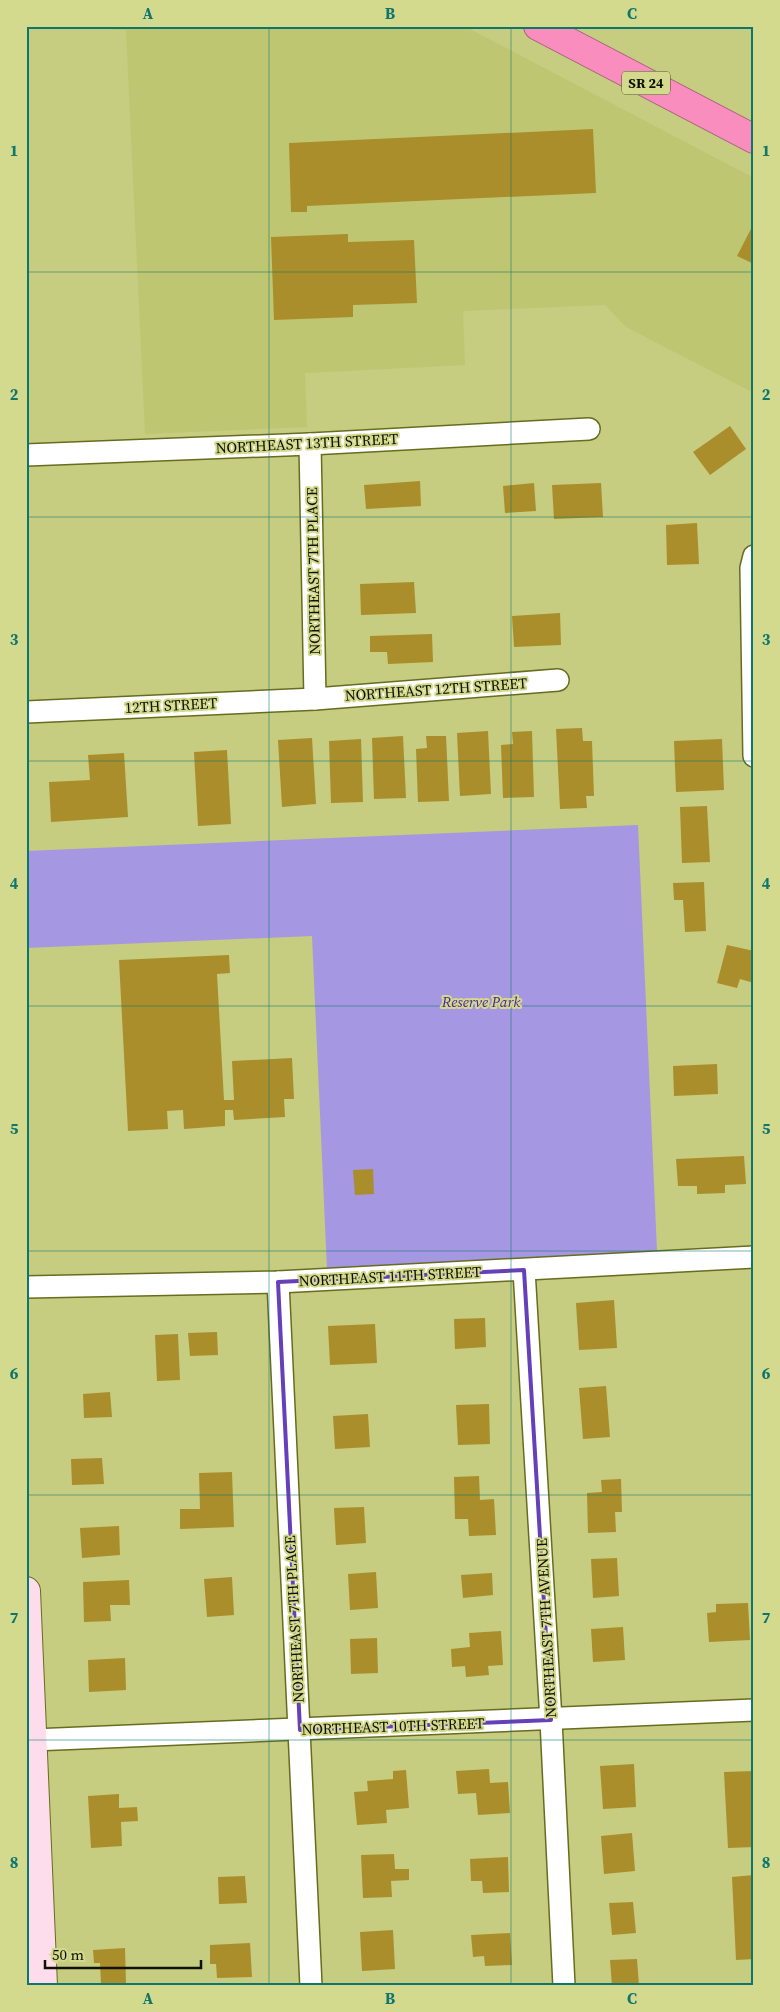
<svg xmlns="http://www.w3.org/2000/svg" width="780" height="2012" viewBox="0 0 780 2012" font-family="'Source Serif 4',serif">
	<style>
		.built { fill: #bfc671 }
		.green { fill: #a597e2 }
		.building { fill: #aa8e2b }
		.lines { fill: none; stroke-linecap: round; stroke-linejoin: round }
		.street-casing { stroke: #686c1f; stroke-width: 24 }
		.secondary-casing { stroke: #686c1f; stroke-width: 30 }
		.highway-casing { stroke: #a7627c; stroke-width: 30 }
		.street { stroke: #fff; stroke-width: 21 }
		.secondary { stroke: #fdddec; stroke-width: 28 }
		.highway { stroke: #f98ebe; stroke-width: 28 }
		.marked { fill: none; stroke: #6540b8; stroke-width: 4; stroke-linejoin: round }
		.grid { fill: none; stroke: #0f766e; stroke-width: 1; stroke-opacity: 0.55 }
		.labels { text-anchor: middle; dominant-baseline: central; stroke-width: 4; stroke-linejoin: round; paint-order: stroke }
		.shield { fill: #d3d98d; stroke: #4a4d2a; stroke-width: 1 }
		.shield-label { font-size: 14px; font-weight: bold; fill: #101100 }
		.street-label { font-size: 15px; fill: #101100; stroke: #d3d98d }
		.park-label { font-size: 15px; font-style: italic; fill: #4e249a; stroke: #d3d98d }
		.neatline { fill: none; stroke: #0f766e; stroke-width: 2 }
		.grid-label { font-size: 16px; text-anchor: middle; font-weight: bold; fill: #0f766e }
	</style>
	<rect width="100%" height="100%" fill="#c6cc80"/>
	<path class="built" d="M112,26H464L754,178V393L626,327L605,305L463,311L465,365L305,373L307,427L145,434L126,30H112Z"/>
	<path class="green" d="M638,825L657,1251L327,1269L312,936L26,948V851Z"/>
	<g class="building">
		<path d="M593,129L596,193L307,206V212H291L289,143Z"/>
		<path d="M754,223V264L737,256Z"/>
		<path d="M348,234V242L414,240L417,303L353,305V317L274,320L271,237Z"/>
		<path d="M730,426L746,449L710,475L693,452Z"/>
		<path d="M420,481L421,506L366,509L364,485Z"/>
		<path d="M534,483L536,511L505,513L503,486Z"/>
		<path d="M601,483L603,517L554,519L552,485Z"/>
		<path d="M697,523L699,564L667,565L666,525Z"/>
		<path d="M414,582L416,613L361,615L360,584Z"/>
		<path d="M560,613L561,645L514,647L512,616Z"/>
		<path d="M432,634L433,662L388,664L387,652H370V636Z"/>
		<path d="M582,728L583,741H592L594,796H586L587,808L560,809L556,729Z"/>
		<path d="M488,731L491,794L460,796L457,733Z"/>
		<path d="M532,731L534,797L503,798L501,745L513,744L512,732Z"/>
		<path d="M403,736L406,798L374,799L372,738Z"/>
		<path d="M426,736H446L449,801L418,802L416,749L427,748Z"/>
		<path d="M312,738L316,804L282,807L278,740Z"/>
		<path d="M361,739L363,802L331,803L329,741Z"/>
		<path d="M722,739L724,790L676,792L674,741Z"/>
		<path d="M227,750L231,824L198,826L194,752Z"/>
		<path d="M124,753L128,817L51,822L49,782L90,780L88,755Z"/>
		<path d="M707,806L710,862L682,863L680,807Z"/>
		<path d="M704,882L706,931L685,932L683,900H674L673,883Z"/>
		<path d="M727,945L754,951V983L740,979L737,988L717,983Z"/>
		<path d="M229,955L230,973L217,974L224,1100H234L232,1061L292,1058L294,1099H284L285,1117L234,1120L233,1110H225V1126L184,1129L183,1110L167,1111L168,1129L128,1131L119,960Z"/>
		<path d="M717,1064L718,1094L674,1096L673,1066Z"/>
		<path d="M744,1156L746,1184L725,1185V1193L697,1194V1186H678L676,1159Z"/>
		<path d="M373,1169L374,1194L355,1195L353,1170Z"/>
		<path d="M614,1300L617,1348L579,1350L576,1303Z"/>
		<path d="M485,1318L486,1347L455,1349L454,1319Z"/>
		<path d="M375,1324L377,1363L330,1365L328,1326Z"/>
		<path d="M217,1332L218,1355L190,1356L188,1333Z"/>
		<path d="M178,1334L180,1380L157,1381L155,1335Z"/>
		<path d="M606,1386L610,1437L583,1439L579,1388Z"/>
		<path d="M110,1392L112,1417L84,1418L83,1394Z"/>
		<path d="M489,1404L490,1444L458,1445L456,1405Z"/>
		<path d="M368,1414L370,1447L335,1449L333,1416Z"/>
		<path d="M102,1458L104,1484L72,1485L71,1459Z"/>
		<path d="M232,1472L234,1527L180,1529V1509H200L199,1473Z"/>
		<path d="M479,1476L480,1500L494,1499L496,1535L469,1536L468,1519H455L454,1477Z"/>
		<path d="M621,1479L622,1512H615L616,1532L588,1533L587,1493L602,1492L601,1480Z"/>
		<path d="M364,1507L366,1543L336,1545L334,1508Z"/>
		<path d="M119,1526L120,1555L82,1558L80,1528Z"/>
		<path d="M617,1558L619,1596L593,1598L591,1559Z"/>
		<path d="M376,1572L378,1608L350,1610L348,1574Z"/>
		<path d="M492,1573L493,1595L463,1598L461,1575Z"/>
		<path d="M232,1577L234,1615L207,1617L204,1579Z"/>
		<path d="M129,1580L130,1605H110L111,1621L84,1622L83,1582Z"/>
		<path d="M748,1603L750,1640L709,1642L707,1613L716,1612V1604Z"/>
		<path d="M623,1627L625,1660L593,1662L591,1629Z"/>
		<path d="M501,1631L503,1665L488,1666L489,1675L466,1677L465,1666L452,1667L451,1649L470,1647L469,1633Z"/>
		<path d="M377,1638L378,1673L351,1674L350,1639Z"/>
		<path d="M125,1658L126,1690L89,1692L88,1660Z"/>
		<path d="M634,1764L636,1807L603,1809L600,1766Z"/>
		<path d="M489,1769L490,1783L508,1782L510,1813L478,1815L476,1793L458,1794L456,1771Z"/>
		<path d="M406,1770L409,1808L386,1810L387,1823L357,1825L354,1792L368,1791L367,1781L393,1779V1771Z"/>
		<path d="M754,1771V1847L728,1848L724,1772Z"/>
		<path d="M119,1794V1808L137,1807L138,1821L121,1822L122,1846L91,1848L88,1796Z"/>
		<path d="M632,1833L635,1871L604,1874L601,1836Z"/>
		<path d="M394,1854L395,1869H409V1880L391,1881L392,1897L363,1898L361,1855Z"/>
		<path d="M508,1857L509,1892L483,1893L482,1881H471L470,1859Z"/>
		<path d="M754,1875V1959L736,1960L732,1877Z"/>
		<path d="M245,1876L247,1903L219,1904L218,1877Z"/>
		<path d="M633,1902L636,1933L612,1935L609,1903Z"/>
		<path d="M393,1930L395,1969L362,1971L360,1932Z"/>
		<path d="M510,1933L512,1965L485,1966L484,1956L473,1957L471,1935Z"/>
		<path d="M250,1943L252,1977L217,1978L216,1964H210V1945Z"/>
		<path d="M125,1948L126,1983L101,1984L100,1963H94L93,1950Z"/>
		<path d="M637,1959L639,1986H612L610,1960Z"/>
	</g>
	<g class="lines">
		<g class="street-casing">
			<g id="street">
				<path d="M310,444L315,699"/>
				<path d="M26,455L310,444L589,429"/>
				<path d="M754,556L751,568L754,756"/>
				<path d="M26,712L315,699L558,680"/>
				<path d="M524,1270L551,1720L564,1986"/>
				<path d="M278,1282L311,1986"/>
				<path d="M26,1287L278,1282L754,1257"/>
				<path d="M33,1740L754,1710"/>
			</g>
		</g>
		<g class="secondary-casing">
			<path id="secondary" d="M26,1591L43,1986"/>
		</g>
		<g class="highway-casing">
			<path id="highway" d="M538,26L754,139"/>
		</g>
		<use href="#street" class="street"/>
		<use href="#secondary" class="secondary"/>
		<use href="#highway" class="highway"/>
	</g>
	<path class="marked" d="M524,1270L551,1720L300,1730L278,1282Z"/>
	<path class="grid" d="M269,26V1986M511,26V1986M26,272H754M26,517H754M26,761H754M26,1006H754M26,1251H754M26,1495H754M26,1740H754"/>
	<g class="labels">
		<rect class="shield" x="622" y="71.5" width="48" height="23" rx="4"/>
		<g class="shield-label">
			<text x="646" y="83">SR 24</text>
		</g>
		<g class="street-label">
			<text transform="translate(307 443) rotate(-3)">NORTHEAST 13TH STREET</text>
			<text transform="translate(313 571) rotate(-91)">NORTHEAST 7TH PLACE</text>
			<text transform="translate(436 689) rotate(-4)">NORTHEAST 12TH STREET</text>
			<text transform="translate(171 705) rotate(-3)">12TH STREET</text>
			<text transform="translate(390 1276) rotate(-3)">NORTHEAST 11TH STREET</text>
			<text transform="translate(294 1619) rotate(-93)">NORTHEAST 7TH PLACE</text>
			<text transform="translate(546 1628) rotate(-93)">NORTHEAST 7TH AVENUE</text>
			<text transform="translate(393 1726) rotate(-2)">NORTHEAST 10TH STREET</text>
		</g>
		<g class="park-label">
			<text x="481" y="1001">Reserve Park</text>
		</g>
	</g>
	<rect width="780" height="2012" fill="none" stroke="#d3d98d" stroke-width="55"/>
	<path d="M45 1960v8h156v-8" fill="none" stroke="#101100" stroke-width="2.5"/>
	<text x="52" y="1960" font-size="15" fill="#101100" stroke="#d3d98d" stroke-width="4" paint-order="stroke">50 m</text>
	<rect x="28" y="28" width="724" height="1956" class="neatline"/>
	<g class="grid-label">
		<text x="148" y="19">A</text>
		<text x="390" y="19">B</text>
		<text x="632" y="19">C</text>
		<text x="14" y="156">1</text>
		<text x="766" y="156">1</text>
		<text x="14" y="400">2</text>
		<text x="766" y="400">2</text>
		<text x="14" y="645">3</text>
		<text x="766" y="645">3</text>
		<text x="14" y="889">4</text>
		<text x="766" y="889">4</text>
		<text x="14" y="1134">5</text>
		<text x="766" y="1134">5</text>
		<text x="14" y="1379">6</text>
		<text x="766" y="1379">6</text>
		<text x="14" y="1623">7</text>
		<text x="766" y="1623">7</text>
		<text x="14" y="1868">8</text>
		<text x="766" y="1868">8</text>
		<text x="148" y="2004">A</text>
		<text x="390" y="2004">B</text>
		<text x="632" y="2004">C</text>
	</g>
</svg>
